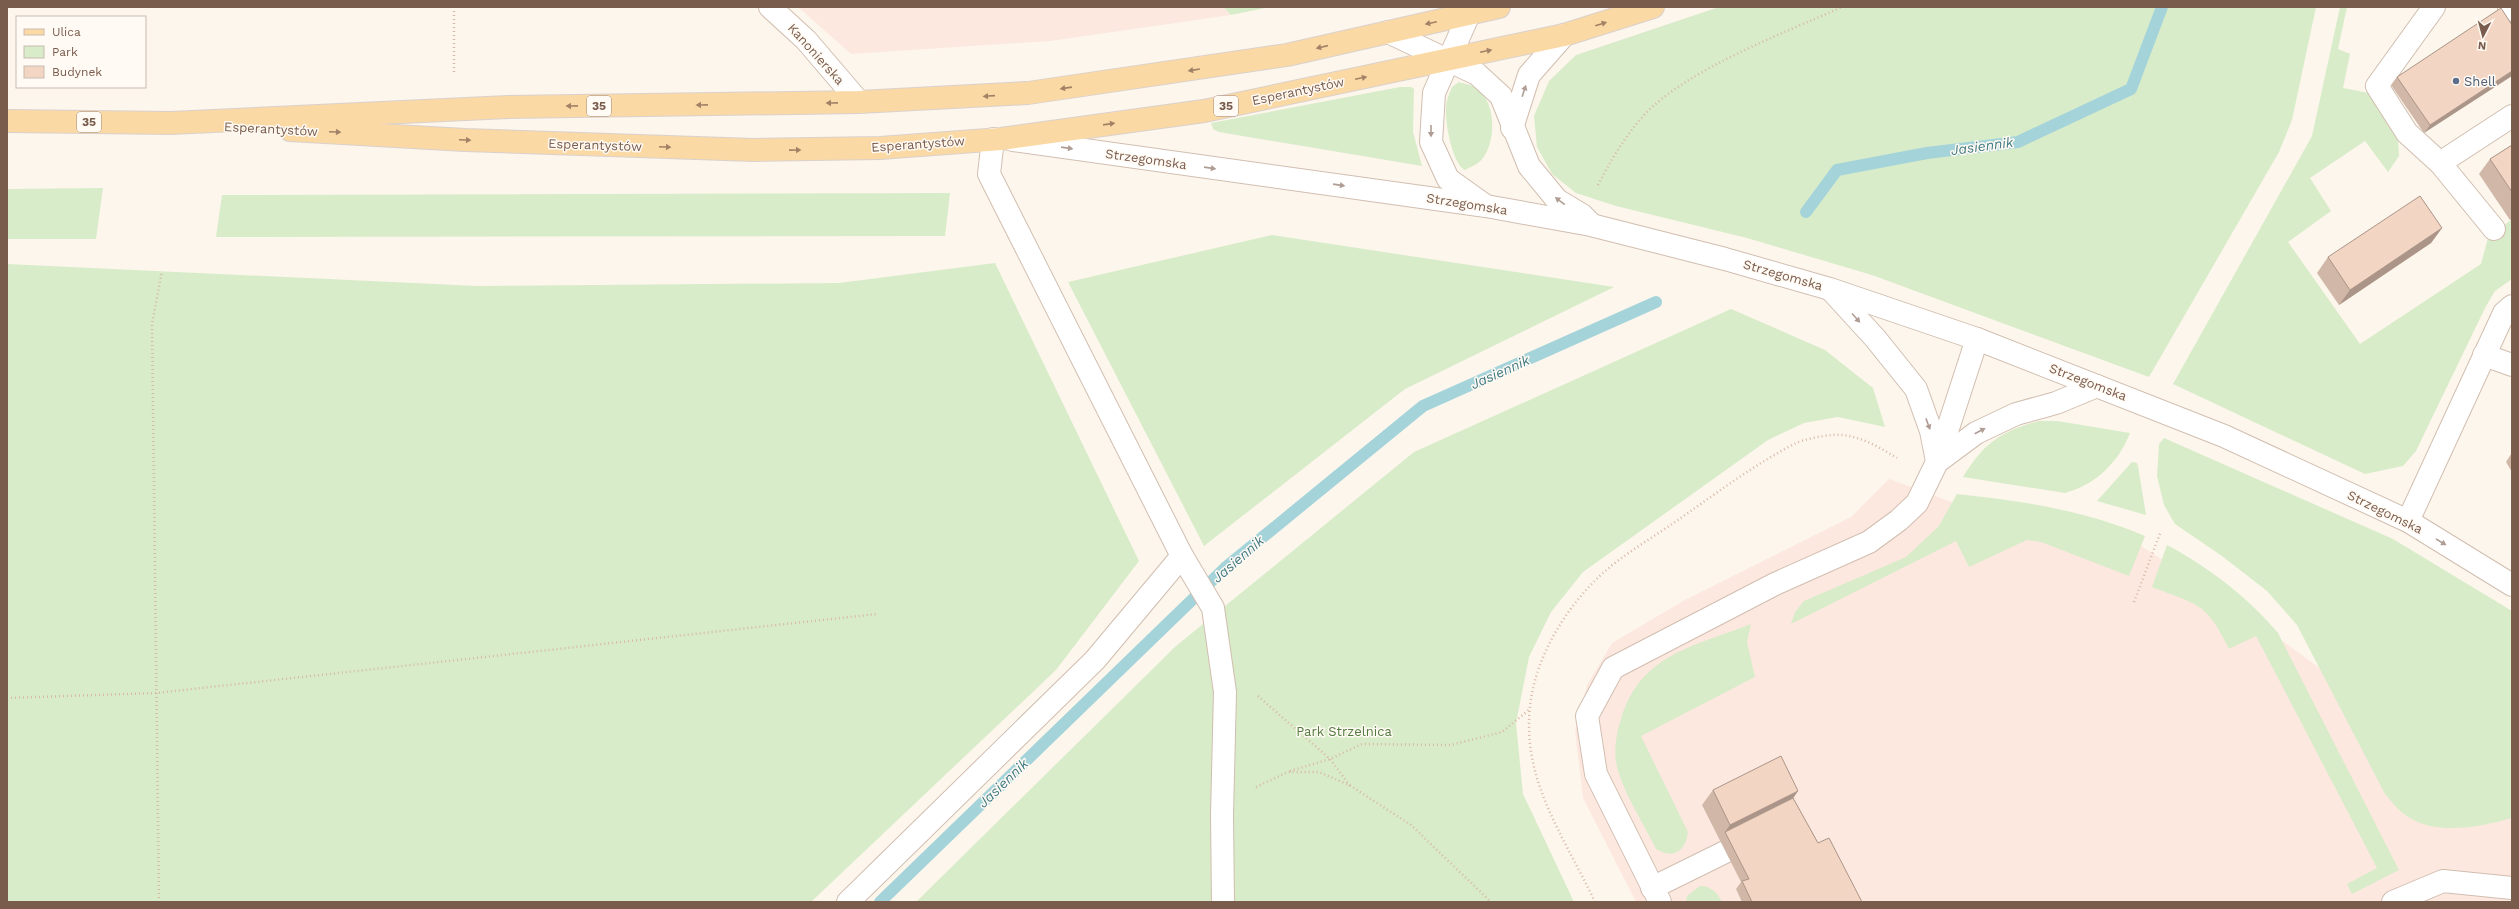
<svg xmlns="http://www.w3.org/2000/svg" width="2519" height="909" viewBox="0 0 2519 909" font-family="'Work Sans',sans-serif">
	<style>
		.commercial { fill: #fde8e0 }
		.green { fill: #d8ecc9 }
		.lines { fill: none; stroke-linecap: round; stroke-linejoin: round }
		.stream { stroke: #a5d3da; stroke-width: 12 }
		.minor-casing { stroke: #d1beb0; stroke-width: 24 }
		.major-casing { stroke: #dad1cd; stroke-width: 24 }
		.path { stroke: #d9b8a5; stroke-width: 2.5; stroke-dasharray: 1 3; stroke-linecap: butt }
		.minor { stroke: #fff; stroke-width: 22 }
		.major { stroke: #fbd9a5; stroke-width: 22 }
		.wall { fill: #d1b7a8 }
		.shaded-wall { fill: #aa9588 }
		.building { fill: #f3d5c3; stroke: #aa9588 }
		.oneway { fill: #a18267 }
		.oneway2 { fill: #af9d94 }
		.service-dot { fill: #5c6f8a; stroke: #fffaf3; stroke-width: 1.5 }
		.labels { text-anchor: middle; dominant-baseline: central; stroke-width: 3; stroke-linejoin: round; paint-order: stroke }
		.shield { fill: #fffaf3; stroke: #a28b7f; stroke-width: 1 }
		.shield-label { font-size: 12px; font-weight: bold; fill: #7a5c4d }
		.street-label { font-size: 13px; fill: #7a5c4d; stroke: #fffaf3 }
		.service-label { font-size: 13px; fill: #4e5e75; stroke: #fffaf3; text-anchor: start }
		.park-label { font-size: 13px; fill: #537a41; stroke: #fffaf3 }
		.water-label { font-size: 14px; font-style: italic; fill: #437c86; stroke: #fffaf3 }
	</style>
	<rect width="100%" height="100%" fill="#fdf6ec"/>
	<g class="commercial">
		<path d="M798,7H1223L1231,15L1050,41L851,54Z"/>
		<path d="M1889,479L1968,508L2130,539L2229,602L2347,688L2512,786V902H1636L1583,798L1575,731L1587,685L1612,643L1685,600L1851,517Z"/>
	</g>
	<g class="green">
		<path d="M1223,7H1270L1231,15Z"/>
		<path d="M1719,7H2316L2292,120L2279,152L2149,377L1872,275L1747,238L1616,206L1576,193L1552,174L1537,147L1534,116L1549,81L1576,55Z"/>
		<path d="M2340,7H2347L2338,49L2350,54L2343,88L2369,93L2398,140L2399,156L2388,172L2365,141L2310,178L2331,211L2288,242L2360,344L2481,264L2488,238L2512,219V279L2495,291L2486,306L2416,451L2403,466L2365,474L2173,384L2312,136Z"/>
		<path d="M1459,82C1464,84 1470,84 1474,87C1496,98 1497,140 1483,158C1480,163 1471,167 1465,170C1452,164 1445,122 1446,108C1446,101 1449,94 1452,87Z"/>
		<path d="M1400,87H1411L1414,89L1413,132L1422,166L1219,132L1213,129L1211,123Z"/>
		<path d="M103,188L96,239H7V189Z"/>
		<path d="M950,193L945,236L216,237L222,195Z"/>
		<path d="M1272,235L1614,287L1405,389L1204,546L1068,282Z"/>
		<path d="M995,263L1139,561L1056,670L811,902H7V264L477,286L839,283Z"/>
		<path d="M1731,309L1825,350L1873,388L1885,427L1838,417L1804,423L1768,440L1583,572L1551,612L1529,657L1516,723L1523,794L1574,902H916L1176,646L1414,452Z"/>
		<path d="M2039,421H2057L2130,433C2119,462 2095,485 2065,493L1963,477C1983,444 2001,431 2039,421Z"/>
		<path d="M2164,438L2393,539L2512,611V818C2480,827 2433,837 2404,814C2397,809 2391,801 2385,794L2297,625L2267,591L2222,556L2175,524L2164,505L2157,476L2159,444Z"/>
		<path d="M2132,462L2137,463L2138,466L2146,515L2097,501Z"/>
		<path d="M1957,494C2022,501 2084,510 2145,536L2129,576L2041,542L2027,540L1969,567L1956,541L1791,624L1795,612L1804,601L1906,557L1938,527Z"/>
		<path d="M2167,545C2207,566 2249,598 2278,633L2399,870L2352,894L2347,884L2377,868L2256,636L2229,649C2206,602 2198,605 2152,587Z"/>
		<path d="M1751,624L1747,642L1755,677L1641,736L1688,832C1686,851 1673,860 1656,849C1644,824 1624,794 1617,767C1613,751 1616,735 1621,719C1640,654 1695,646 1751,624Z"/>
		<path d="M1700,886C1711,886 1717,892 1722,902H1686L1687,896Z"/>
	</g>
	<g class="lines">
		<g class="stream">
			<path d="M1806,212L1837,170L1927,153L2018,142L2131,89L2162,7"/>
			<path d="M880,902L1225,568L1423,406L1656,302"/>
		</g>
		<g class="minor-casing">
			<g id="minor">
				<path d="M770,7L806,40L859,102"/>
				<path d="M2434,7L2377,86L2407,133L2440,163"/>
				<path d="M2509,7L2512,10"/>
				<path d="M1469,14L1434,93L1431,142L1448,179L1483,204"/>
				<path d="M1388,32L1477,74L1501,96L1529,166L1557,200L1582,215L1589,222"/>
				<path d="M1512,128L1529,75L1564,35"/>
				<path d="M993,139L989,174L1182,556L1213,608L1225,692L1222,815L1223,902"/>
				<path d="M1013,140L1486,206L1591,225L1725,259L1830,289L1977,339L2224,436L2408,521L2512,585"/>
				<path d="M2494,229L2440,163L2512,116"/>
				<path d="M1831,290L1875,338L1916,389L1931,431L1937,461"/>
				<path d="M2484,355L2512,365"/>
				<path d="M1937,462L1976,433L2016,414L2056,403L2097,386"/>
				<path d="M2408,521L2504,313L2512,306"/>
				<path d="M1652,888L1725,852"/>
				<path d="M848,902L1095,660L1182,556"/>
				<path d="M1660,902L1596,774L1587,716L1613,668L1775,584L1869,542L1899,520L1917,503L1937,462L1977,339"/>
				<path d="M2393,902L2443,881L2512,888"/>
			</g>
		</g>
		<g class="major-casing">
			<g id="major">
				<path d="M7,121L171,123L508,107L859,102L1028,93L1287,55L1499,7"/>
				<path d="M290,130L465,140L754,150L880,148L1001,139L1204,111L1564,35L1653,7"/>
			</g>
		</g>
		<g class="path">
			<path d="M454,7V73"/>
			<path d="M1598,185C1611,160 1625,136 1645,114C1688,69 1784,33 1842,7"/>
			<path d="M2134,602L2161,531"/>
			<path d="M1258,696L1330,759L1350,786"/>
			<path d="M7,698L156,693L877,614"/>
			<path d="M1290,771L1330,759L1362,744L1451,745L1502,732L1530,709"/>
			<path d="M1256,787L1288,772H1319L1351,786L1411,825L1491,902"/>
			<path d="M159,902L152,324L162,271"/>
			<path d="M1595,902C1562,832 1517,775 1532,693C1541,648 1569,604 1603,573C1624,554 1652,538 1675,522C1714,495 1752,466 1794,444C1804,439 1821,436 1832,435C1856,433 1877,446 1897,458"/>
		</g>
		<use href="#minor" class="minor"/>
		<use href="#major" class="major"/>
	</g>
	<g class="wall">
		<path d="M2512,25L2424,133L2391,85L2397,77Z"/>
		<path d="M2512,145V219L2510,220L2479,174L2490,159Z"/>
		<path d="M2442,228L2431,243L2339,305L2317,273L2328,257Z"/>
		<path d="M2511,454H2512V472L2506,462Z"/>
		<path d="M1713,790L1793,798L1818,843L1862,902H1742L1736,889L1741,882L1702,805Z"/>
	</g>
	<g class="shaded-wall">
		<path d="M2512,71V76L2424,133L2430,125Z"/>
		<path d="M2442,228L2431,243L2339,305L2350,290Z"/>
		<path d="M1798,791L1788,806L1725,832L1730,825Z"/>
	</g>
	<g class="building">
		<path d="M2501,8L2512,25V71L2430,125L2397,77Z"/>
		<path d="M2512,145V192L2490,159Z"/>
		<path d="M2420,196L2442,228L2350,290L2328,257Z"/>
		<path d="M1781,756L1798,791L1730,825L1713,790Z"/>
		<path d="M1793,798L1818,843L1829,838L1862,902H1752L1742,881L1749,879L1725,832Z"/>
	</g>
	<defs><path id="oneway-solid" d="M-6-.8H1V-3.2L6.5 0L1 3.2V.8H-6Z"/></defs>
	<g class="oneway">
		<use href="#oneway-solid" transform="translate(1431 23) rotate(168)"/>
		<use href="#oneway-solid" transform="translate(1601 24) rotate(-18)"/>
		<use href="#oneway-solid" transform="translate(1322 47) rotate(167)"/>
		<use href="#oneway-solid" transform="translate(1486 51) rotate(-12)"/>
		<use href="#oneway-solid" transform="translate(1194 70) rotate(171)"/>
		<use href="#oneway-solid" transform="translate(1361 78) rotate(-12)"/>
		<use href="#oneway-solid" transform="translate(1066 88) rotate(172)"/>
		<use href="#oneway-solid" transform="translate(989 96) rotate(176)"/>
		<use href="#oneway-solid" transform="translate(832 103) rotate(179)"/>
		<use href="#oneway-solid" transform="translate(702 105) rotate(179)"/>
		<use href="#oneway-solid" transform="translate(572 106) rotate(179)"/>
		<use href="#oneway-solid" transform="translate(1109 124) rotate(-8)"/>
		<use href="#oneway-solid" transform="translate(335 132) rotate(3)"/>
		<use href="#oneway-solid" transform="translate(465 140) rotate(3)"/>
		<use href="#oneway-solid" transform="translate(665 147) rotate(2)"/>
		<use href="#oneway-solid" transform="translate(795 150) rotate(-1)"/>
	</g>
	<g class="oneway2">
		<use href="#oneway-solid" transform="translate(1524 91) rotate(-72)"/>
		<use href="#oneway-solid" transform="translate(1431 131) rotate(90)"/>
		<use href="#oneway-solid" transform="translate(1067 148) rotate(8)"/>
		<use href="#oneway-solid" transform="translate(1210 168) rotate(8)"/>
		<use href="#oneway-solid" transform="translate(1339 185) rotate(8)"/>
		<use href="#oneway-solid" transform="translate(1560 201) rotate(-143)"/>
		<use href="#oneway-solid" transform="translate(1856 318) rotate(48)"/>
		<use href="#oneway-solid" transform="translate(1928 424) rotate(70)"/>
		<use href="#oneway-solid" transform="translate(1980 431) rotate(-28)"/>
		<use href="#oneway-solid" transform="translate(2441 542) rotate(31)"/>
	</g>
	<circle class="service-dot" cx="2456" cy="81" r="4"/>
	<g class="labels">
		<g class="shield">
			<rect x="587" y="96" width="24" height="20" rx="3"/>
			<rect x="1214" y="96" width="24" height="20" rx="3"/>
			<rect x="77" y="112" width="24" height="20" rx="3"/>
		</g>
		<g class="shield-label">
			<text x="599" y="106">35</text>
			<text x="1226" y="106">35</text>
			<text x="89" y="122">35</text>
		</g>
		<g class="street-label">
			<text transform="translate(816 54) rotate(48)">Kanonierska</text>
			<text transform="translate(1298 91) rotate(-12)">Esperantystów</text>
			<text transform="translate(271 129) rotate(3)">Esperantystów</text>
			<text transform="translate(918 144) rotate(-4)">Esperantystów</text>
			<text transform="translate(595 145) rotate(2)">Esperantystów</text>
			<text transform="translate(1146 159) rotate(8)">Strzegomska</text>
			<text transform="translate(1467 204) rotate(9)">Strzegomska</text>
			<text transform="translate(1783 275) rotate(16)">Strzegomska</text>
			<text transform="translate(2088 382) rotate(21)">Strzegomska</text>
			<text transform="translate(2385 512) rotate(26)">Strzegomska</text>
		</g>
		<g class="service-label">
			<text x="2464" y="81">Shell</text>
		</g>
		<g class="park-label">
			<text x="1344" y="731">Park Strzelnica</text>
		</g>
		<g class="water-label">
			<text transform="translate(1982 146) rotate(-8)">Jasiennik</text>
			<text transform="translate(1500 372) rotate(-24)">Jasiennik</text>
			<text transform="translate(1238 559) rotate(-41)">Jasiennik</text>
			<text transform="translate(1003 783) rotate(-44)">Jasiennik</text>
		</g>
	</g>
	<rect width="2519" height="909" fill="none" stroke="#7a5c4d" stroke-width="16"/>
	<rect x="16" y="16" width="130" height="72" fill="#fffaf3" stroke="#cabbb1"/>
	<rect x="24" y="29" width="20" height="6" fill="#fbd9a5" stroke="#cabbb1"/>
	<text x="52" y="36" font-size="12" fill="#7a5c4d">Ulica</text>
	<rect x="24" y="46" width="20" height="12" fill="#d8ecc9" stroke="#cabbb1"/>
	<text x="52" y="56" font-size="12" fill="#7a5c4d">Park</text>
	<rect x="24" y="66" width="20" height="12" fill="#f3d5c3" stroke="#cabbb1"/>
	<text x="52" y="76" font-size="12" fill="#7a5c4d">Budynek</text>
	<g transform="translate(2483 36) rotate(186)" stroke="#fffaf3" stroke-width="3" paint-order="stroke">
	<path d="M0-3L7 15L0 10L-7 15Z" fill="#7a5c4d"/>
	<text y="-6" font-size="11" font-weight="bold" text-anchor="middle" fill="#7a5c4d">N</text>
	</g>
</svg>
